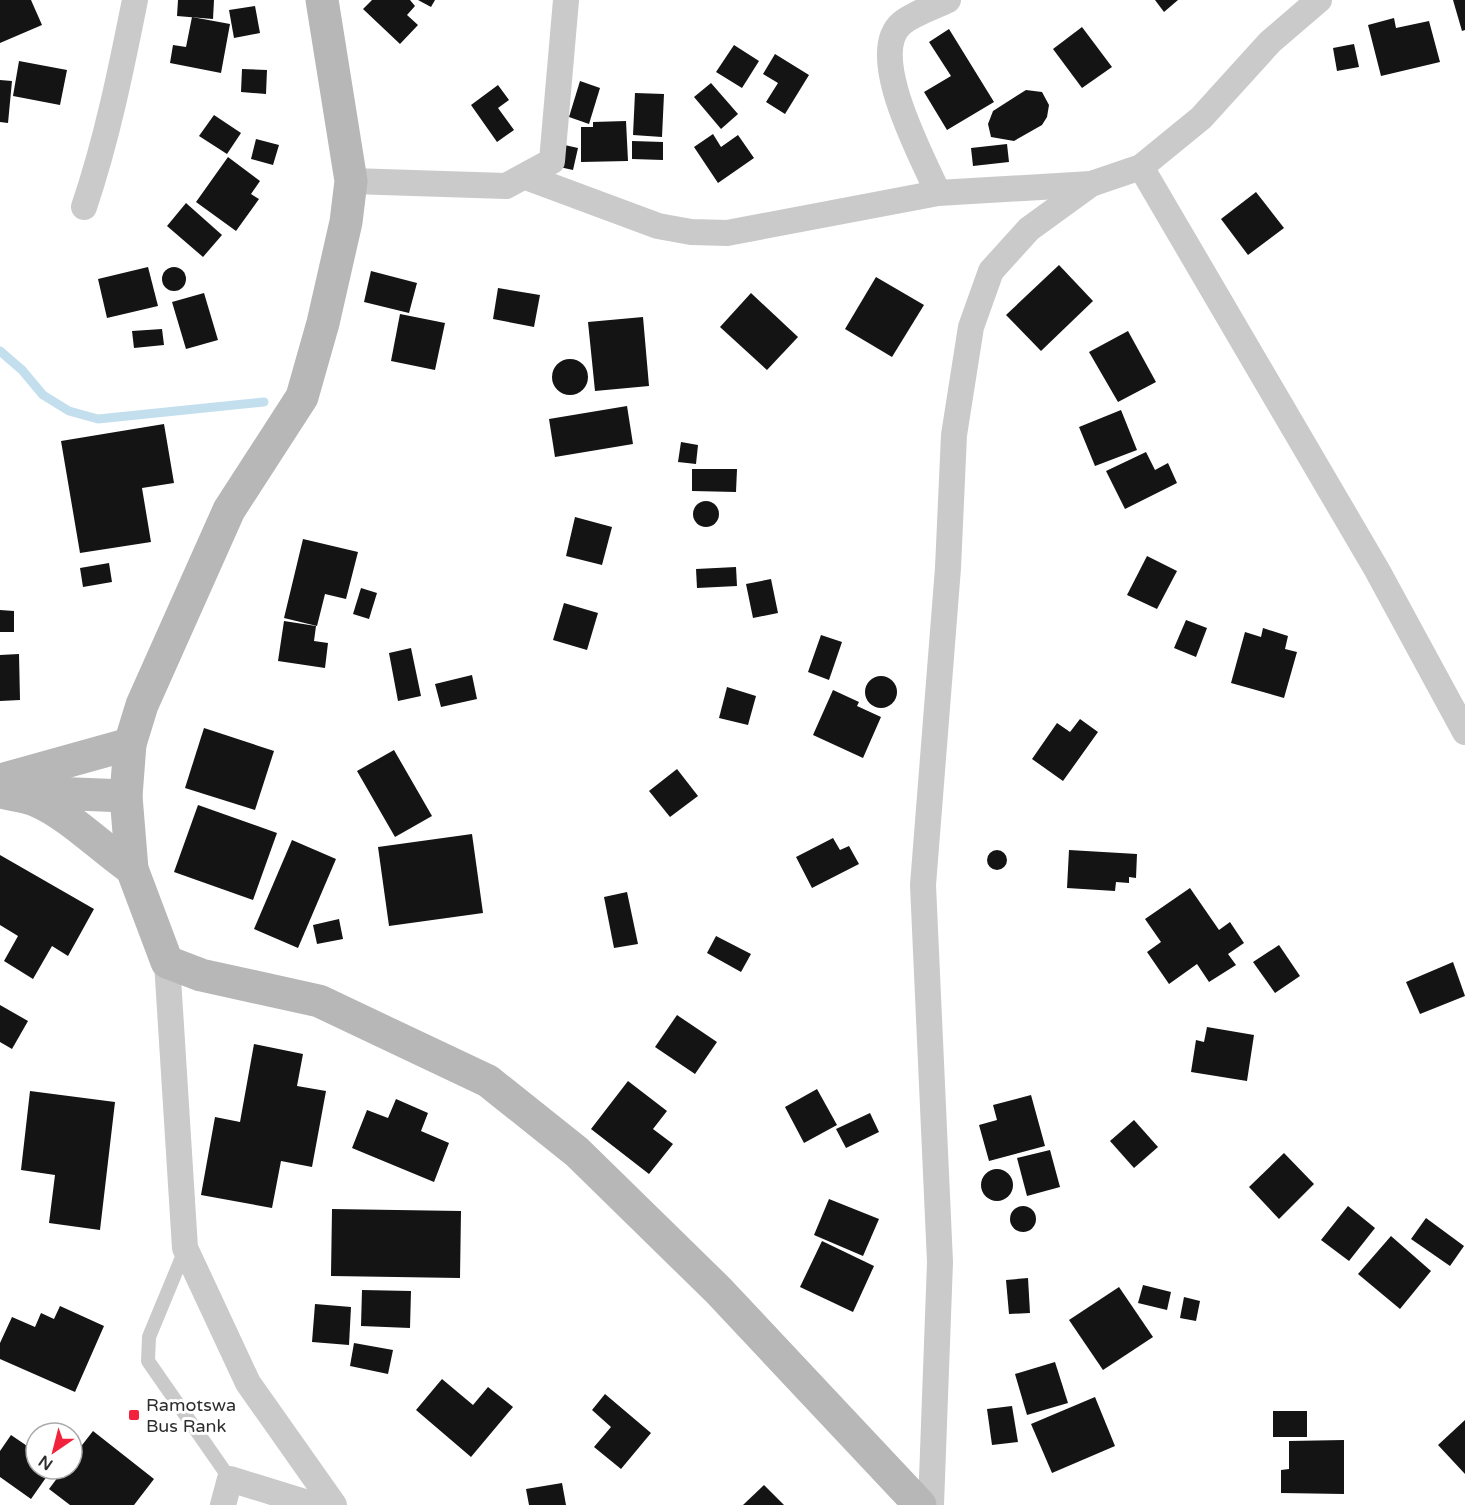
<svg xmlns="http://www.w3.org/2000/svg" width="1465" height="1505" viewBox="0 0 1465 1505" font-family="'Varela Round',sans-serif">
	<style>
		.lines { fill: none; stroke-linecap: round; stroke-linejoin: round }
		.stream { stroke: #c3dfed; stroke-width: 9 }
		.building { fill: #141414 }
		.lane { stroke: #cacaca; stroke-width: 14 }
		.street { stroke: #cacaca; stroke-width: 26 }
		.secondary { stroke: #b7b7b7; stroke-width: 33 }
		.poi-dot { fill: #f2213c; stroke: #fff; stroke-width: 2 }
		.labels { text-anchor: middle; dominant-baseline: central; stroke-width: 6; stroke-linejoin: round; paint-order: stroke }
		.poi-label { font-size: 18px; fill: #2d2d2d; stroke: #fff; text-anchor: start }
	</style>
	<rect width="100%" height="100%" fill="#fff"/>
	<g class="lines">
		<path class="stream" d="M0,351L22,370L43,395L69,411L98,419L264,402"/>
	</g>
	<g class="building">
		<path d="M0,0H31L42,25L0,43Z"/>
		<path d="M178,0H214L213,19L177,16Z"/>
		<path d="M372,0H410L415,6L407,15L418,25L400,44L363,9Z"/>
		<path d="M418,0H435L431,7Z"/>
		<path d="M1155,0H1178L1164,12Z"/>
		<path d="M1453,0H1465V30L1462,31Z"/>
		<path d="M255,6L260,33L234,38L229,10Z"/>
		<path d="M192,17L230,24L221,73L170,63L173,45L186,47Z"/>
		<path d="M1394,18L1396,28L1429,21L1440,62L1381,76L1368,25Z"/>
		<path d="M1082,27L1112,67L1082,88L1053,49Z"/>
		<path d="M949,29L994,102L947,130L924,92L951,76L929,42Z"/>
		<path d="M1354,44L1359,67L1337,71L1333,48Z"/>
		<path d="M734,45L759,61L742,88L716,72Z"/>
		<path d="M775,54L809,75L785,114L766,102L778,83L763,74Z"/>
		<path d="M19,61L67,70L60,105L13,96Z"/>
		<path d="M242,69L267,70L266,94L241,92Z"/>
		<path d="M0,80L12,81L8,123L0,122Z"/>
		<path d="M580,81L600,88L589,124L569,117Z"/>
		<path d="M711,83L738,114L721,129L694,97Z"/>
		<path d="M498,85L509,100L498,108L514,130L497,142L471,105Z"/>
		<path d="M1026,90L1042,92L1049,105L1047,117L1042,125L1014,141L991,137L988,124L993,111Z"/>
		<path d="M635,93L664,94L662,137L633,135Z"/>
		<path d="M214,115L241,133L227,154L199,136Z"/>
		<path d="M626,121L628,161L581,162V127H593V122Z"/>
		<path d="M713,134L721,147L738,135L754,158L718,183L694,147Z"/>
		<path d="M256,139L279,145L273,165L251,159Z"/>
		<path d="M632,141L663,142V160L632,159Z"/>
		<path d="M560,144L578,148L573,170L555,166Z"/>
		<path d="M1007,144L1009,162L973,166L971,148Z"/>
		<path d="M228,157L260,181L251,194L259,199L236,231L196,202Z"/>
		<path d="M1256,192L1284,228L1248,255L1221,219Z"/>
		<path d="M186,203L222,235L203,257L167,226Z"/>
		<path d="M1059,265L1093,301L1041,351L1006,315Z"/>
		<circle cx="174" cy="279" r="12"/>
		<path d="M148,267L158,306L107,318L98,279Z"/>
		<path d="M371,271L417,283L409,313L364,302Z"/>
		<path d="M876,277L924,305L892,357L845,329Z"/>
		<path d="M498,288L540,295L534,327L493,319Z"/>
		<path d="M204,293L218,340L186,349L172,302Z"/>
		<path d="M751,293L798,337L767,370L720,327Z"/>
		<path d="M400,314L445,323L435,370L391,361Z"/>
		<path d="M643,317L649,386L595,391L588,322Z"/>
		<path d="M162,329L164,345L134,348L132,331Z"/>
		<path d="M1128,331L1156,382L1118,402L1089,352Z"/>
		<circle cx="570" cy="377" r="18"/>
		<path d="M627,406L633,444L555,457L549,419Z"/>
		<path d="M1121,410L1137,450L1095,466L1079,427Z"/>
		<path d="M164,424L174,483L142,488L151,542L80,553L61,441Z"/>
		<path d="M681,442L698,445L696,464L678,462Z"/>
		<path d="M1146,452L1155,470L1168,463L1177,483L1125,509L1106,471Z"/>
		<path d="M692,469H737L736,492L692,491Z"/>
		<circle cx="706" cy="514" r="13"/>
		<path d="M575,517L612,527L602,565L566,556Z"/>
		<path d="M303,539L358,552L346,599L325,594L317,626L284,618Z"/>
		<path d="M1147,556L1177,571L1157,609L1127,595Z"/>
		<path d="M109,563L112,582L83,587L80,568Z"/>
		<path d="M736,567L737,586L697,588L696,569Z"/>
		<path d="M771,579L778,613L753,618L746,584Z"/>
		<path d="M361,588L377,593L369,619L353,614Z"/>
		<path d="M564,603L598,613L587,650L553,640Z"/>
		<path d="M0,610L14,611V632H0Z"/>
		<path d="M1186,620L1207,628L1196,657L1174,648Z"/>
		<path d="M284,621L316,626L314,641L328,643L325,668L278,661Z"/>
		<path d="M1263,628L1288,636L1285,649L1297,652L1284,698L1231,683L1245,632L1261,637Z"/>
		<path d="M821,635L842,642L829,680L808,672Z"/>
		<path d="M411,648L421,696L398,701L389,653Z"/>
		<path d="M19,654L20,700L0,701V655Z"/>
		<path d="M472,675L477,699L441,707L435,684Z"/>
		<circle cx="881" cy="692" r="16"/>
		<path d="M727,687L756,696L748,725L719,718Z"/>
		<path d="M833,690L859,702L857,706L881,717L863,758L813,735Z"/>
		<path d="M1080,719L1098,732L1063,781L1032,759L1057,723L1070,732Z"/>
		<path d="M204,728L274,751L255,810L185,788Z"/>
		<path d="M394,750L432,816L395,837L357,771Z"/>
		<path d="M677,769L698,796L670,817L649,791Z"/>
		<path d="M198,805L277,833L253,900L174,872Z"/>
		<path d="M472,834L483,913L389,926L378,847Z"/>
		<path d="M833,838L840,850L849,846L859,864L812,888L796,857Z"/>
		<path d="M292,840L336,859L298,948L254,929Z"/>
		<path d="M1069,850L1137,854L1136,878L1129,877V883L1116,882L1115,891L1067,888Z"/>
		<circle cx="997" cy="860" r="10"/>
		<path d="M0,855L94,909L68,956L52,946L33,979L4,961L18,936L0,925Z"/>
		<path d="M1190,888L1219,930L1230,922L1244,943L1228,954L1236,965L1209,982L1197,964L1169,984L1147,952L1161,942L1145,919Z"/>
		<path d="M627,892L638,944L614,948L604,897Z"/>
		<path d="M339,919L343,939L317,944L313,925Z"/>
		<path d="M716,936L751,954L741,972L707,953Z"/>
		<path d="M1279,945L1300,976L1275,993L1253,962Z"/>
		<path d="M1453,962L1465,996L1420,1014L1406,982Z"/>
		<path d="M0,1005L28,1021L12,1049L0,1042Z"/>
		<path d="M677,1015L717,1042L695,1074L655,1047Z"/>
		<path d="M1207,1027L1254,1035L1247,1081L1191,1072L1196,1040L1204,1042Z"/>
		<path d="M254,1044L303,1054L297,1086L326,1091L312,1167L281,1161L272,1208L201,1195L215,1117L240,1122Z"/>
		<path d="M628,1081L667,1111L653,1129L673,1144L649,1174L591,1129Z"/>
		<path d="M817,1089L837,1125L804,1143L785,1107Z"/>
		<path d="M30,1091L115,1102L100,1230L49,1223L55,1175L21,1170Z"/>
		<path d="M1031,1095L1045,1146L989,1161L979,1125L997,1120L993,1105Z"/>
		<path d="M396,1099L428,1113L421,1131L449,1143L434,1182L352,1148L367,1110L388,1118Z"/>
		<path d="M870,1113L879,1132L846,1148L836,1129Z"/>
		<path d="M1134,1120L1158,1147L1134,1168L1110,1141Z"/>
		<path d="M1050,1150L1060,1187L1027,1196L1017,1158Z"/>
		<path d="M1284,1153L1314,1184L1279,1219L1249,1187Z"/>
		<circle cx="997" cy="1185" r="16"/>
		<path d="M829,1199L879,1219L863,1256L814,1235Z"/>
		<path d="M1348,1206L1375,1228L1349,1261L1321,1240Z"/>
		<circle cx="1023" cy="1219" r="13"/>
		<path d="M332,1209L461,1211L460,1278L331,1276Z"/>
		<path d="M1426,1218L1464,1246L1450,1266L1411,1239Z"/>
		<path d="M1391,1236L1431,1271L1400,1309L1358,1274Z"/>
		<path d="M822,1241L874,1266L853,1312L800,1287Z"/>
		<path d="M1028,1278L1030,1313L1009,1314L1006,1280Z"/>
		<path d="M1143,1285L1171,1292L1167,1310L1138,1303Z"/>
		<path d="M1119,1287L1153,1337L1103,1370L1069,1320Z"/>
		<path d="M362,1290L411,1291L410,1328L361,1326Z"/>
		<path d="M1184,1297L1200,1301L1196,1321L1180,1318Z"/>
		<path d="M315,1304L351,1307L349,1345L312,1342Z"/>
		<path d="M60,1306L104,1326L75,1392L0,1359V1343L12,1317L35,1327L41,1313L54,1319Z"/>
		<path d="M354,1343L393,1350L388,1374L350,1366Z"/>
		<path d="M1055,1362L1068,1403L1027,1415L1015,1374Z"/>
		<path d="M442,1379L473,1405L488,1387L513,1407L471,1457L416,1410Z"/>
		<path d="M605,1394L651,1433L621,1469L594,1447L611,1427L592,1410Z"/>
		<path d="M1095,1397L1115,1446L1052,1473L1031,1424Z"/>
		<path d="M1012,1406L1018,1442L992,1445L987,1409Z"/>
		<rect x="1273" y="1411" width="34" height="26"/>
		<path d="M1465,1420V1474L1438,1445Z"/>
		<path d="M93,1431L154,1479L134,1505H70L49,1489L64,1469H72V1458Z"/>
		<path d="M11,1435L36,1452V1469H52L31,1499L0,1477V1451Z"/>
		<path d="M1344,1440V1494L1281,1493V1470L1289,1469V1441Z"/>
		<path d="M562,1483L566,1505H529L526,1489Z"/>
		<path d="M764,1485L784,1505H743Z"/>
	</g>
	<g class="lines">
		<path class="lane" d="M185,1250L149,1337L148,1361L230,1479"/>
		<g class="street">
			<path d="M1141,167L1377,570L1465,732"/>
			<path d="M526,177L658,226L691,232L727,233L938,193L1091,184L1141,167L1201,118L1270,42L1319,0"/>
			<path d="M351,181L506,186L552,161L566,0"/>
			<path d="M938,193C923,158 865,54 902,23C914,13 934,7 948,0"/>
			<path d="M84,207C107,139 121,70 135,0"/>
			<path d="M167,962L185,1248L248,1383L334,1505"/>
			<path d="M223,1505L230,1479L314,1505"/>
			<path d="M931,1505L940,1262L923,885L948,568L954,435L971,327L991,271L1029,229L1091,184"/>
		</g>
		<g class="secondary">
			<path d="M322,0L351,181L346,222L323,323L302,397L229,510L142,705L130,744L126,796L132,869L167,962L201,975L319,1001L488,1081L577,1152L718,1290L920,1505"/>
			<path d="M0,780L130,744"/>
			<path d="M1,792C12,795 26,796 37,801C68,814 103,849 132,869"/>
			<path d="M26,792L126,796"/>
		</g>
	</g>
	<rect class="poi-dot" x="128" y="1409" width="12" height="12" rx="3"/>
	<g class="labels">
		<g class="poi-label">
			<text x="146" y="1405">Ramotswa<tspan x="146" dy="21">Bus Rank</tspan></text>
		</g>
	</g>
	<g transform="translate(54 1451) rotate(215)"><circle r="28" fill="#ffffff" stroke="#ababab" stroke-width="1.5"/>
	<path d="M0-4.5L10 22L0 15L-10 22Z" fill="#f2213c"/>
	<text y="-9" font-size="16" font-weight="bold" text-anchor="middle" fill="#2d2d2d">N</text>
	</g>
</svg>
